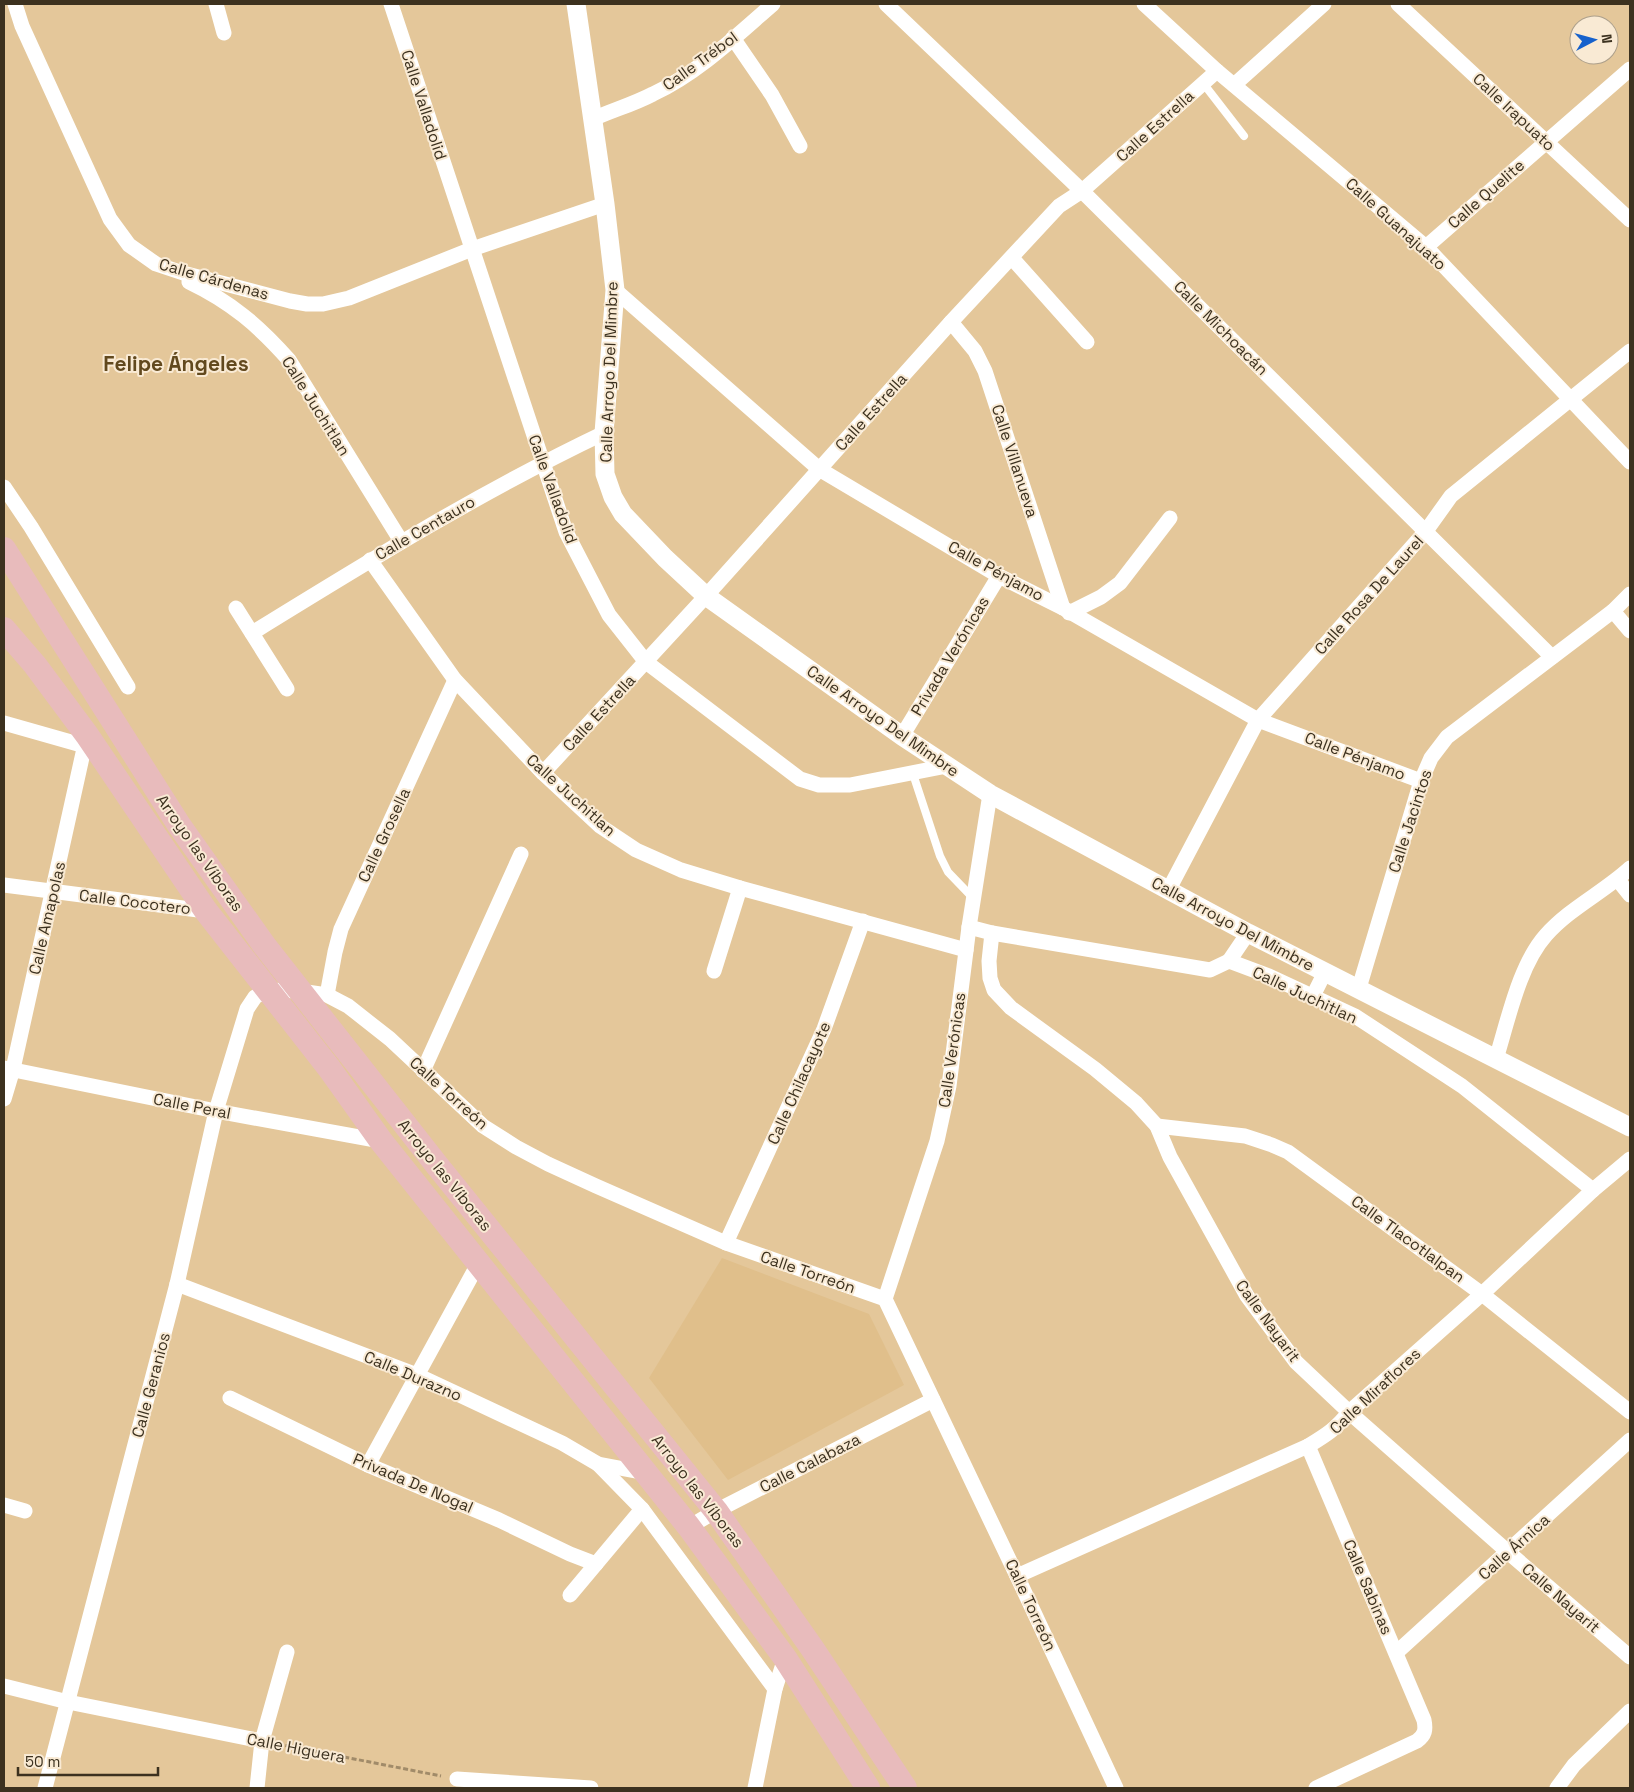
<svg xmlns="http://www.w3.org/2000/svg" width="1634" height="1792" viewBox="0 0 1634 1792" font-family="'Space Grotesk',sans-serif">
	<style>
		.built { fill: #e0bf8b }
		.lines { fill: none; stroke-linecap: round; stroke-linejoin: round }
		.path { stroke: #a18b69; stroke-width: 3; stroke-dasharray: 5 2.5; stroke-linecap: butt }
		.service { stroke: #fff; stroke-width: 8 }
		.minor { stroke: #fff; stroke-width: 15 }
		.tertiary { stroke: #fff; stroke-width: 19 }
		.primary { stroke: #e8bbbc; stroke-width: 24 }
		.labels { text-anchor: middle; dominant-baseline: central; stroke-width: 4; stroke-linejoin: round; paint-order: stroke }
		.street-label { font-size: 16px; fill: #3c311f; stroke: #f9ead4 }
		.district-label { font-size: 21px; font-weight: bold; fill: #62491e; stroke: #f9ead4 }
	</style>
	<rect width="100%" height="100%" fill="#e4c79a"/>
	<path class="built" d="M722,1258L869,1314L904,1385L728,1480L649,1378Z"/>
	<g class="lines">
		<path class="path" d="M278,1744L441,1776"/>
		<g class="service">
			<path d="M1203,83L1244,136"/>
			<path d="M913,774L940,856L948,872L973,898"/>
		</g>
		<g class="minor">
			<path d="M15,4L22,26L110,219L129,245L156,264L183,273L290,301L307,304H323L349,298L472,249L605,204"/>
			<path d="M216,4L224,33"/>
			<path d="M391,4L566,532L609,615L646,662L800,779L819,785H850L947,766"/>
			<path d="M886,4L1082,191L1552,657"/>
			<path d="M1144,4L1217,71L1426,247L1630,462"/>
			<path d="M1398,4L1630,220"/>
			<path d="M733,38L772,95L800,146"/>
			<path d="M1234,85L1324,4"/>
			<path d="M593,119C613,110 634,104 653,94C698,73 736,36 773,4"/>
			<path d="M1426,247L1630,69"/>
			<path d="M1012,258L1087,342"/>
			<path d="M189,282C231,302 259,326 289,360L401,541"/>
			<path d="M615,290L819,469L999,576L1063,608L1258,720L1421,781"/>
			<path d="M951,322L975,351L985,371L1063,608"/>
			<path d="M4,487L31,527L128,687"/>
			<path d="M370,560L455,680L543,773L600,826L636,850L681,870L740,888L966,950"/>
			<path d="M236,608L287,689"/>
			<path d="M1613,611L1630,631"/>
			<path d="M1069,613L1101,597L1120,583L1170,518"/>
			<path d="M252,633C367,562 482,491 604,433"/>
			<path d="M4,723L85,746"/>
			<path d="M902,736L999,576"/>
			<path d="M543,773L706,596L951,322L1059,206L1082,191L1217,71"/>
			<path d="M1618,880L1630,895"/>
			<path d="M4,885L206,911"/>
			<path d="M1168,891L1258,720L1426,531L1451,496L1630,351"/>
			<path d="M969,927L992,933L1210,970L1229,961L1269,976L1355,1016L1462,1086L1593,1190"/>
			<path d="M992,933L989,961L990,978L994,990L1011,1008L1095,1069L1136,1103L1157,1126L1170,1157L1247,1296L1296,1362L1349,1412L1508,1552L1630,1657"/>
			<path d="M1229,961L1248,933"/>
			<path d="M714,971L740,888"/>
			<path d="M1359,988L1421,781L1431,758L1447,737L1613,611L1630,594"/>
			<path d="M327,995L335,952L341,929L455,680"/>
			<path d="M1313,996L1325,972"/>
			<path d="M1496,1059C1508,1021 1519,965 1546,935C1570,908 1604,892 1630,868"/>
			<path d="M4,1068L216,1111L381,1141"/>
			<path d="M423,1071L521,854"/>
			<path d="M4,1099L13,1069L87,735"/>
			<path d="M1157,1126L1245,1136L1272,1145L1288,1152L1482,1294L1630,1412"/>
			<path d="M726,1243L824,1029L863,921"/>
			<path d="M177,1284L417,1375L562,1443L598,1464L646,1473"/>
			<path d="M885,1299L937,1141L949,1086L969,927L990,794"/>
			<path d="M230,1398L368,1465L499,1520L570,1554L596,1564"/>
			<path d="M1308,1446L1424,1720C1426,1730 1425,1735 1417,1741L1316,1788"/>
			<path d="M598,1464L642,1509L775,1689"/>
			<path d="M368,1465L478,1264"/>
			<path d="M4,1505L25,1511"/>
			<path d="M689,1527L716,1511L933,1400"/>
			<path d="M1017,1576L1308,1446C1326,1435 1336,1429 1349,1412L1482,1294L1593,1190L1630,1159"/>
			<path d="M570,1595L642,1509"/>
			<path d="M1396,1653L1630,1440"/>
			<path d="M4,1686L68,1702L262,1741"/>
			<path d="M457,1779L591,1788"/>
			<path d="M45,1788L177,1284L216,1111L247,1009L255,997L267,990L300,991L327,995L348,1006L390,1039L483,1126L516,1147L548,1164L596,1186L726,1243L885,1299L1017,1576L1116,1788"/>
			<path d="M257,1788L262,1741L287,1652"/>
			<path d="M755,1788L775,1689L785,1658"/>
			<path d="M1557,1788L1574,1765L1630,1711"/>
		</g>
		<path class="tertiary" d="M576,4L605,204L615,290L604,433L605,474L613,497L623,514L665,558L706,596L902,736L990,794L1248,933L1630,1127"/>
		<g class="primary">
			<path d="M4,549L179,825L264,945L436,1164L716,1511L812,1648L905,1788"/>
			<path d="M4,629L35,665L87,735L206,911L329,1068L381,1141L689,1527L785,1658L868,1788"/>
		</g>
	</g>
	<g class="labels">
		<g class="street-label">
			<text transform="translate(700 61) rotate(-36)">Calle Trébol</text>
			<text transform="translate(424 105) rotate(72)">Calle Valladolid</text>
			<text transform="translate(1514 112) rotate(43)">Calle Irapuato</text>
			<text transform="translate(1155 126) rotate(-42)">Calle Estrella</text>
			<text transform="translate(1486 194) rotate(-41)">Calle Quelite</text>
			<text transform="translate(1396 224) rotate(42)">Calle Guanajuato</text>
			<text transform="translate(214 279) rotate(16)">Calle Cárdenas</text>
			<text transform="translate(1221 328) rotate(45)">Calle Michoacán</text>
			<text transform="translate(609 372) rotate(-88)">Calle Arroyo Del Mimbre</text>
			<text transform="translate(316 406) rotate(58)">Calle Juchitlan</text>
			<text transform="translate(871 412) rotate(-48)">Calle Estrella</text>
			<text transform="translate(1015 461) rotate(72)">Calle Villanueva</text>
			<text transform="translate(553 489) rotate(70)">Calle Valladolid</text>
			<text transform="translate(425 528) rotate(-30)">Calle Centauro</text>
			<text transform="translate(996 571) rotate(29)">Calle Pénjamo</text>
			<text transform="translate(1369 595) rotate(-48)">Calle Rosa De Laurel</text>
			<text transform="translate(950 656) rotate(-59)">Privada Verónicas</text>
			<text transform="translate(599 713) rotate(-47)">Calle Estrella</text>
			<text transform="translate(883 721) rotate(35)">Calle Arroyo Del Mimbre</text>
			<text transform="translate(1355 756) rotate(21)">Calle Pénjamo</text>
			<text transform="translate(571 795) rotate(42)">Calle Juchitlan</text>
			<text transform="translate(1410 821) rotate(-72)">Calle Jacintos</text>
			<text transform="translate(384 835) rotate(-65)">Calle Grosella</text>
			<text transform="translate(200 853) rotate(55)">Arroyo las Víboras</text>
			<text transform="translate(135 902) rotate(7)">Calle Cocotero</text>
			<text transform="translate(47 918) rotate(-77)">Calle Amapolas</text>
			<text transform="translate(1233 924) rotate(28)">Calle Arroyo Del Mimbre</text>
			<text transform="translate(1305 995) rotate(25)">Calle Juchitlan</text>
			<text transform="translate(952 1050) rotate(-82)">Calle Verónicas</text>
			<text transform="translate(799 1083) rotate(-66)">Calle Chilacayote</text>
			<text transform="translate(449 1093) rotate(42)">Calle Torreón</text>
			<text transform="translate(192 1106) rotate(11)">Calle Peral</text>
			<text transform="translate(445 1175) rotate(51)">Arroyo las Víboras</text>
			<text transform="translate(1408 1239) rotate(36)">Calle Tlacotlalpan</text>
			<text transform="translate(808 1272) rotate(19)">Calle Torreón</text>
			<text transform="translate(1268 1321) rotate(54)">Calle Nayarit</text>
			<text transform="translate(413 1376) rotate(23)">Calle Durazno</text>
			<text transform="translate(151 1385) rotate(-75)">Calle Geranios</text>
			<text transform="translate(1375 1391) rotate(-43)">Calle Miraflores</text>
			<text transform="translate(810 1463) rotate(-27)">Calle Calabaza</text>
			<text transform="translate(413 1483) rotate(23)">Privada De Nogal</text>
			<text transform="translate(698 1491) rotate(52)">Arroyo las Víboras</text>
			<text transform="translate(1514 1547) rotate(-42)">Calle Árnica</text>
			<text transform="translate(1368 1587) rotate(67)">Calle Sabinas</text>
			<text transform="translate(1561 1598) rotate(41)">Calle Nayarit</text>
			<text transform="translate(1031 1605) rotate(65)">Calle Torreón</text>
			<text transform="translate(296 1748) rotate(11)">Calle Higuera</text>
		</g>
		<g class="district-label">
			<text x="176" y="363">Felipe Ángeles</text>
		</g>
	</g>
	<rect width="1634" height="1792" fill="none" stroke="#3c311f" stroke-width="10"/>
	<g transform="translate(1594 40) rotate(84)"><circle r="24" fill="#f9ead4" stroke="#ada08c"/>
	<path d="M0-4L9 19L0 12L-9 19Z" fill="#1661cc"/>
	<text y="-8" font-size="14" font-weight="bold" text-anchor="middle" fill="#3c311f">N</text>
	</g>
	<path d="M18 1767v8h140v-8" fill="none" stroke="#3c311f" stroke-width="2.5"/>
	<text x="25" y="1767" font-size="15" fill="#3c311f" stroke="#f9ead4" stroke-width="4" paint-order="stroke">50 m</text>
</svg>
